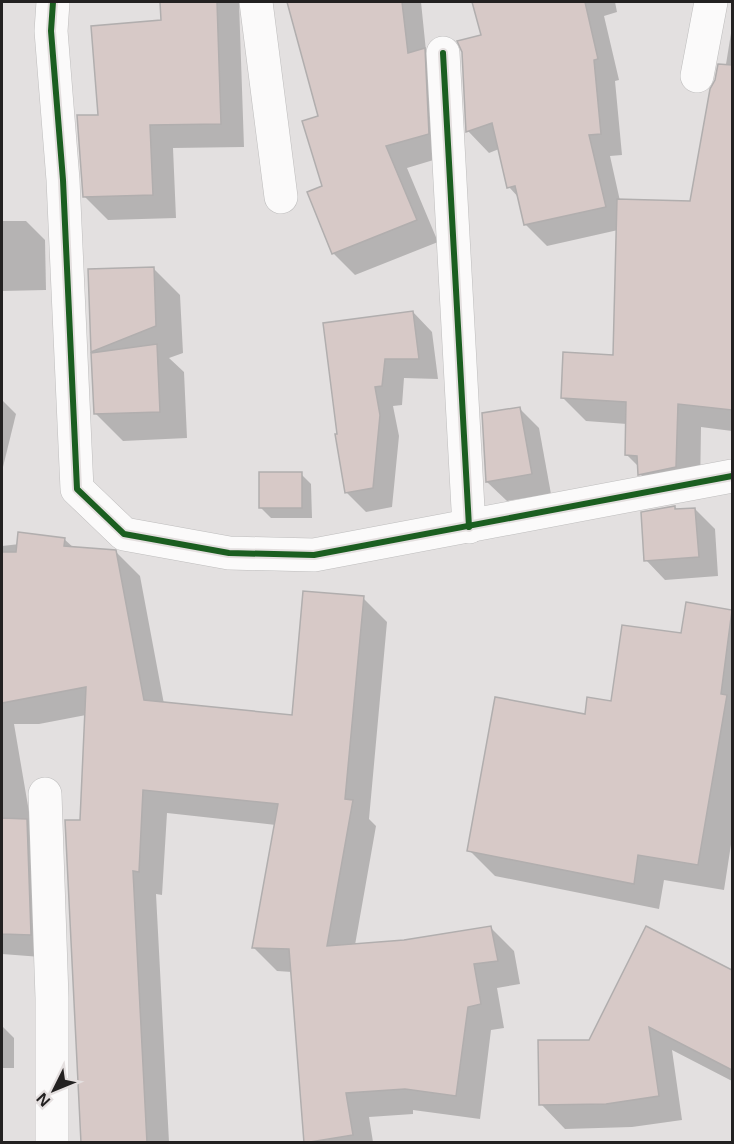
<svg xmlns="http://www.w3.org/2000/svg" width="734" height="1144" viewBox="0 0 734 1144" font-family="Helvetica,sans-serif">
	<style>
		.shadow { fill: #0003 }
		.building { fill: #d7c9c7; stroke: #b1aeae; stroke-width: 1.5 }
		.lines { fill: none; stroke-linecap: round; stroke-linejoin: round }
		.minor-casing { stroke: #bebdbd; stroke-width: 34 }
		.minor { stroke: #fbfafa; stroke-width: 33 }
		.cycleway-casing { stroke: #e4dfdf; stroke-width: 10 }
		.cycleway { stroke: #1b5e20; stroke-width: 6 }
	</style>
	<rect width="100%" height="100%" fill="#e3e0e0"/>
	<g class="shadow">
		<path d="M162,2H239L244,147L173,148L176,218L108,220L84,196L162,21Z"/>
		<path d="M288,2H421L426,51L447,72L450,155L407,168L438,242L355,275L334,254L309,193L324,186L319,117Z"/>
		<path d="M473,2H615L617,12L604,16L619,80L615,81L622,155L610,156L620,201L692,203L722,89L732,27V431L701,427L700,491L664,498L640,474L639,467L627,455V424L586,421L562,397L614,357L618,230L547,246L525,224L519,198L509,187L499,149L489,153L468,131L483,36Z"/>
		<path d="M2,221H26L45,240L46,290L2,291Z"/>
		<path d="M153,268L180,295L183,353L169,358L184,372L187,438L123,441L96,414L89,271Z"/>
		<path d="M413,312L432,332L438,379L404,378L402,405L393,406L399,436L392,507L366,512L346,492L337,435Z"/>
		<path d="M2,400L16,414L2,471Z"/>
		<path d="M520,409L539,428L551,494L507,501L487,482L483,414Z"/>
		<path d="M301,474L311,484L312,518H271L260,507Z"/>
		<path d="M675,507L678,511L695,509L715,529L718,576L665,580L646,560Z"/>
		<path d="M64,539L74,548L116,552L140,576L164,704L294,716L363,598L387,622L369,819L376,826L355,945L404,942L490,927L514,951L520,984L497,988L504,1028L491,1030L480,1119L413,1110V1114L369,1117L373,1142H305L292,972L277,971L253,947L276,825L167,813L162,895L156,894L169,1142H83L81,822L86,715L39,724H14L54,958L2,954V546Z"/>
		<path d="M687,603L732,611V838L724,890L664,880L659,909L495,876L469,850L586,716L613,703L682,635Z"/>
		<path d="M647,928L732,972V1081L672,1050L682,1120L632,1127L565,1129L541,1104L590,1041Z"/>
		<path d="M2,1026L14,1038V1068H2Z"/>
	</g>
	<g class="building">
		<path d="M160,2H217L221,124L150,125L153,195L83,197L77,115H98L91,26L161,20Z"/>
		<path d="M287,2H402L408,53L425,48L429,134L386,146L417,220L332,254L307,192L322,186L302,121L318,116Z"/>
		<path d="M472,2H585L598,59L594,60L601,134L589,135L606,207L524,225L515,186L507,188L492,123L466,132L462,52L457,41L481,35Z"/>
		<path d="M718,64L732,65V410L678,404L676,467L638,475L637,456L625,455L626,402L561,398L563,352L613,355L617,199L690,201L710,89L715,80Z"/>
		<path d="M154,267L156,326L91,352L88,269Z"/>
		<path d="M413,311L419,359H385L382,386L375,387L380,415L373,488L345,493L335,434H337L323,323Z"/>
		<path d="M157,344L160,412L94,414L91,353Z"/>
		<path d="M520,407L532,474L486,482L482,413Z"/>
		<rect x="259" y="472" width="43" height="36"/>
		<path d="M675,506V509L695,508L699,557L644,561L641,512Z"/>
		<path d="M18,532L65,538L64,546L116,550L144,700L292,715L303,591L364,596L345,799L353,800L327,946L404,940L491,926L498,961L474,964L481,1004L468,1007L456,1096L405,1089L346,1093L353,1135L304,1143L289,949L252,948L278,804L143,790L139,872L133,871L147,1143H81L65,820H80L86,687L2,703V552H16Z"/>
		<path d="M686,602L732,610L721,694L727,695L698,865L638,855L634,884L467,851L495,697L585,714L587,697L611,701L622,625L681,633Z"/>
		<path d="M2,818L27,819L31,935L2,934Z"/>
		<path d="M646,926L732,970V1070L649,1027L659,1096L606,1104L539,1105L538,1040H589Z"/>
	</g>
	<g class="lines">
		<g class="minor-casing">
			<g id="minor">
				<path d="M53,2L51,31L63,180L77,489L124,534L229,553L314,555L732,476"/>
				<path d="M256,2L281,197"/>
				<path d="M443,53L469,527"/>
				<path d="M697,76L711,2"/>
				<path d="M45,794L52,998V1142"/>
			</g>
		</g>
		<use href="#minor" class="minor"/>
		<g class="cycleway-casing">
			<g id="cycleway">
				<path d="M53,2L51,31L63,180L77,489L124,534L229,553L314,555L732,476"/>
				<path d="M443,53L469,527"/>
			</g>
		</g>
		<use href="#cycleway" class="cycleway"/>
	</g>
	<rect width="734" height="1144" fill="none" stroke="#232121" stroke-width="6"/>
	<g transform="translate(54 1090) rotate(227)" stroke="#e4dfdf" stroke-width="4.5" paint-order="stroke">
	<path d="M0-4.5L10 22L0 15L-10 22Z" fill="#232121"/>
	<text y="-9" font-size="16" font-weight="bold" text-anchor="middle" fill="#232121">N</text>
	</g>
</svg>
